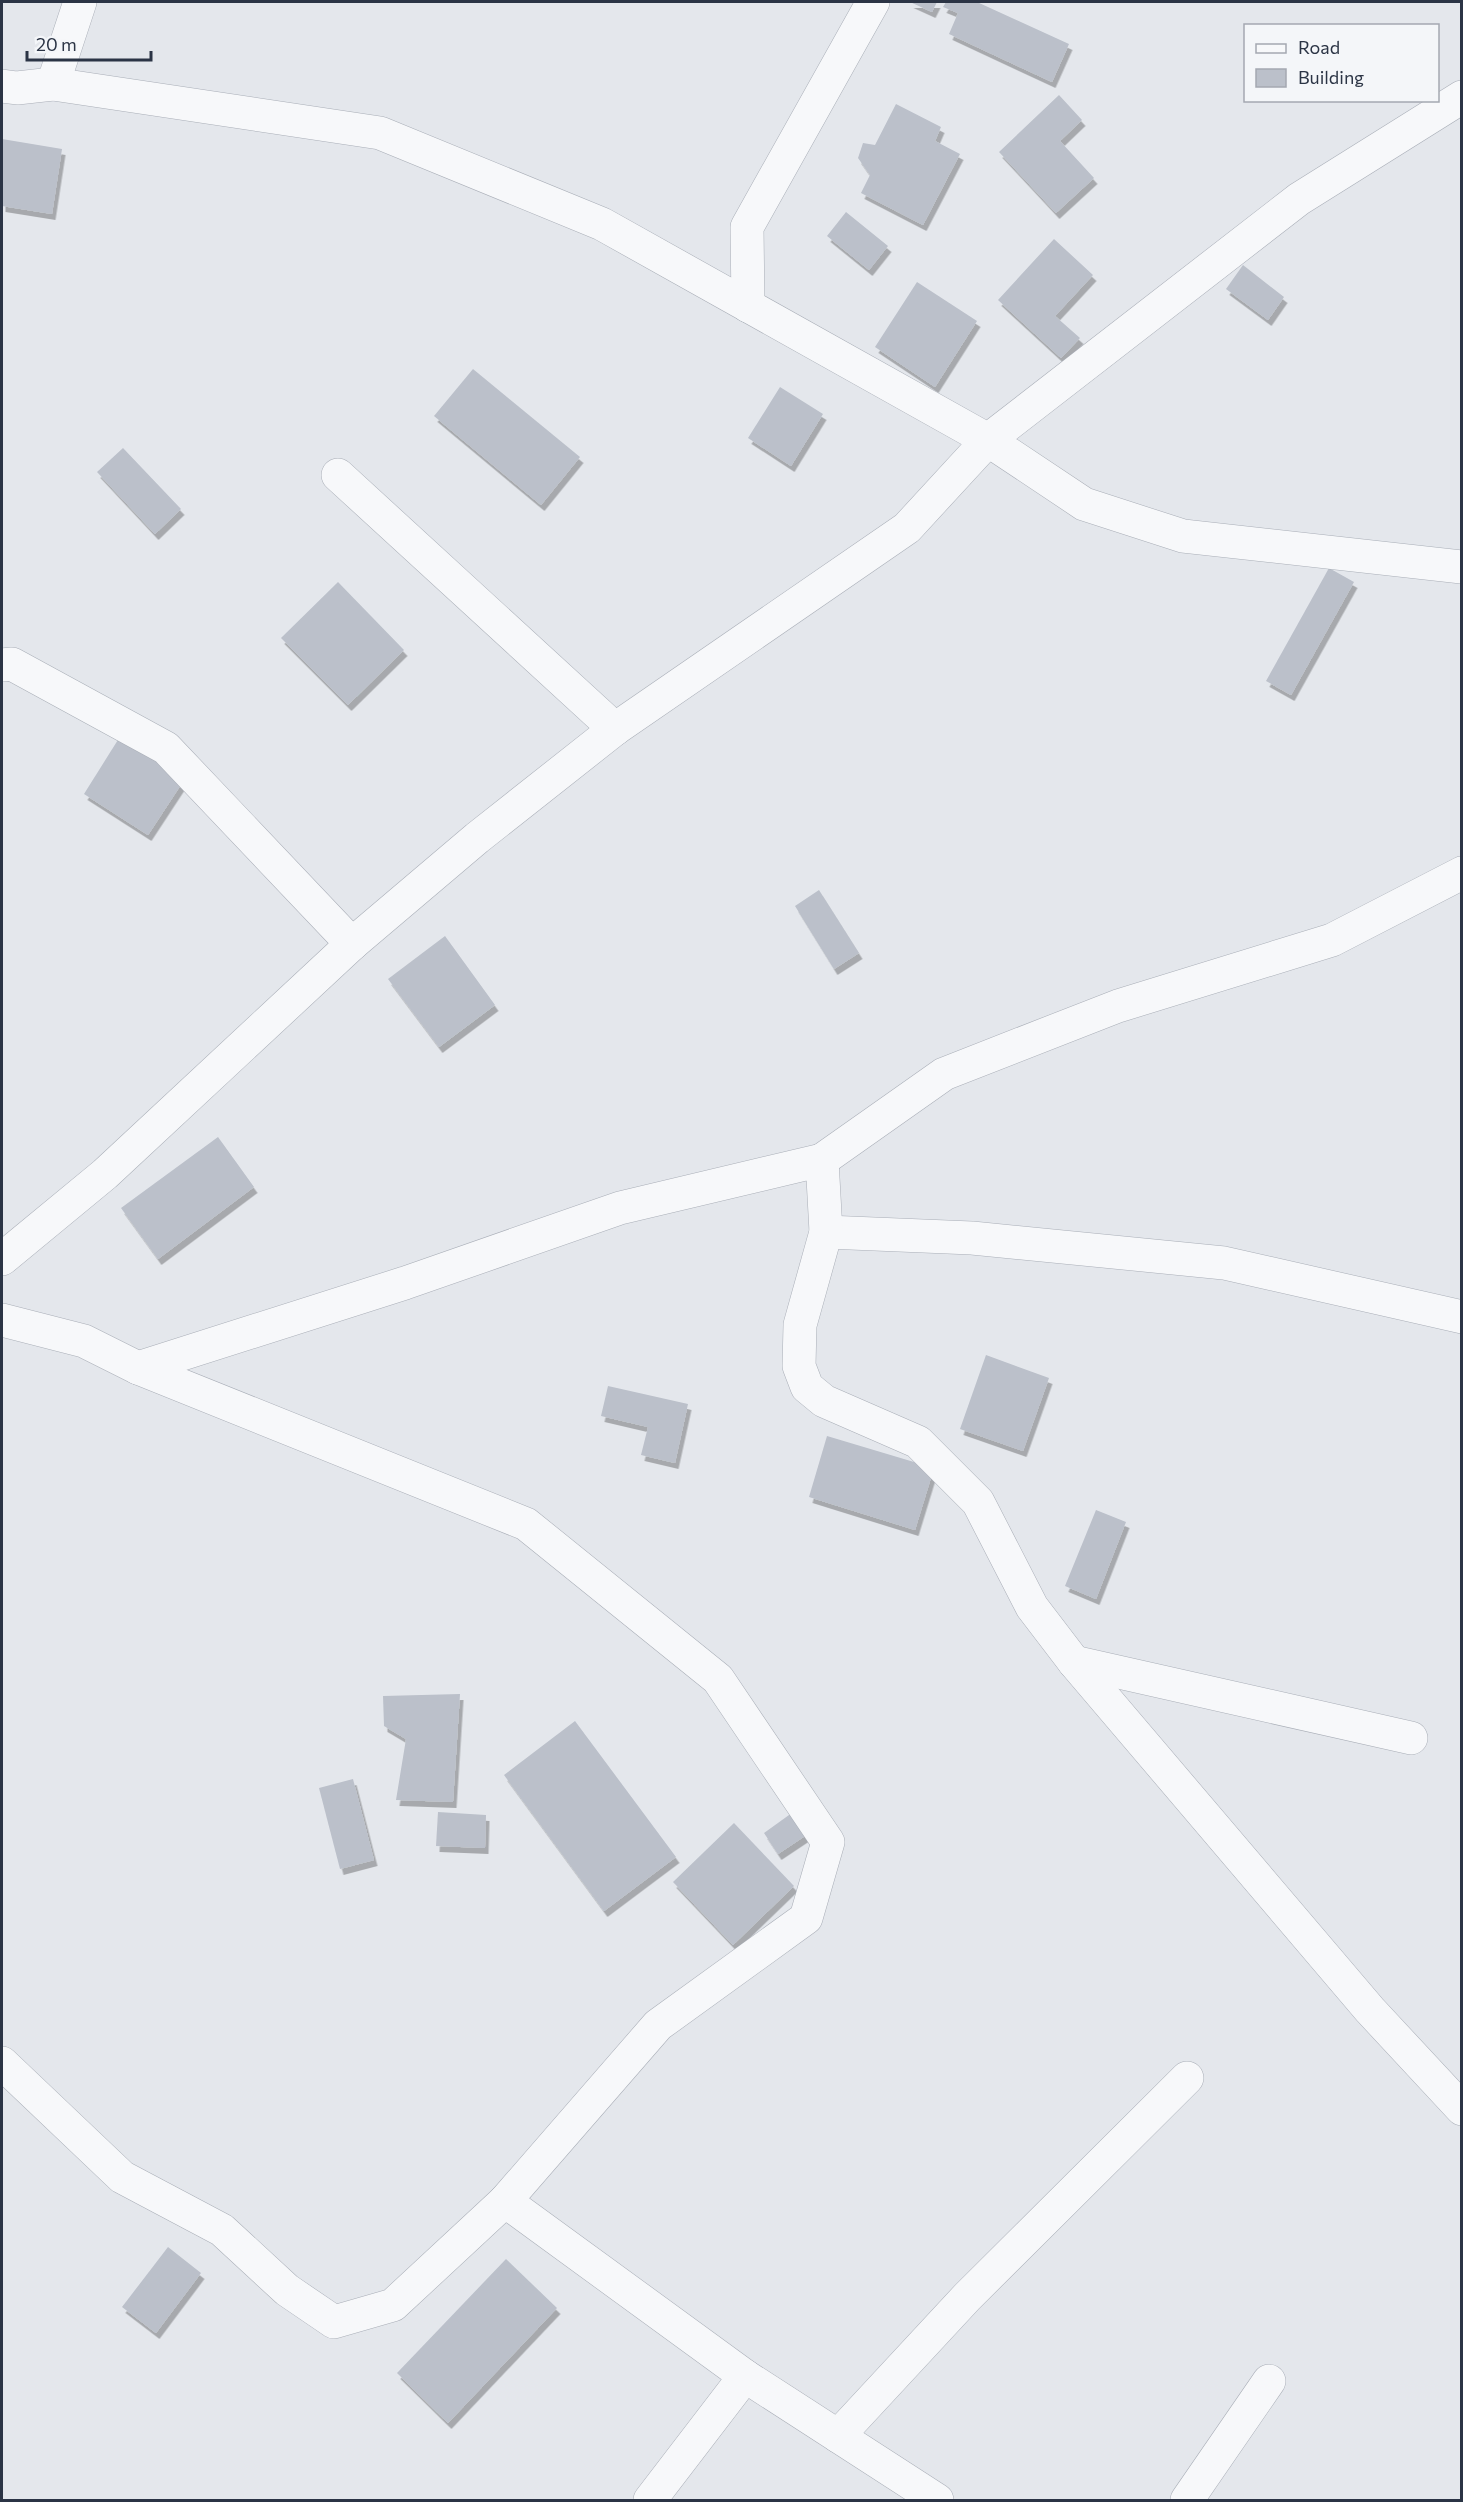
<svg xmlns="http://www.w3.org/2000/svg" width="1463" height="2502" viewBox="0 0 1463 2502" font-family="Commissioner,sans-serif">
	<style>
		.building { fill: #bbc0ca; filter: url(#shadow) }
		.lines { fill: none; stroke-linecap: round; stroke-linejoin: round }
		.street-casing { stroke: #a9aeb7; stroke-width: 34 }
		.street { stroke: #f7f8fa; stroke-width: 33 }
	</style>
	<defs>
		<filter id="shadow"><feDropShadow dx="3.5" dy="6" stdDeviation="0" flood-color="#0004"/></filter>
	</defs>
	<rect width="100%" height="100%" fill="#e4e7ec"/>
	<g class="building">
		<path d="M910,2H937L932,12Z"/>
		<path d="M946,2H977L1069,44L1052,82L949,34L958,13L943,7Z"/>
		<path d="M1059,95L1082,120L1060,141L1094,178L1056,213L999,152Z"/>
		<path d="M896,104L941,127L935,141L960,154L923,225L861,193L870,175L858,158L863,143L875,145Z"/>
		<path d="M2,139L62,149L52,214L2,206Z"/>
		<path d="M846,212L888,246L869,270L827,236Z"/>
		<path d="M1054,239L1093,275L1055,316L1080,338L1061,358L998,300Z"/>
		<path d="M1243,265L1284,297L1268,320L1226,289Z"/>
		<path d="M917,282L977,321L935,387L875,347Z"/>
		<path d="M473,369L580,457L541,505L434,416Z"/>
		<path d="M780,387L823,414L791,466L748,438Z"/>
		<path d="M123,448L181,509L155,534L97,472Z"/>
		<path d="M1329,568L1354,582L1291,695L1266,681Z"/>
		<path d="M338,582L404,650L348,705L281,638Z"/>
		<path d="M121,735L186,777L148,835L84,794Z"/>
		<path d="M819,890L859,953L834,969L795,906Z"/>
		<path d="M445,936L495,1005L439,1047L388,979Z"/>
		<path d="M218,1137L254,1187L158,1259L121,1208Z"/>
		<path d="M986,1355L1049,1378L1023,1451L960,1429Z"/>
		<path d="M608,1386L688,1404L675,1463L641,1455L648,1427L601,1416Z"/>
		<path d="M827,1436L934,1468L915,1530L809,1497Z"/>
		<path d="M1096,1510L1126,1522L1096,1599L1065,1586Z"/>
		<path d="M460,1694L453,1802L396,1800L406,1739L384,1726L383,1696Z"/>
		<path d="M575,1721L676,1857L604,1911L504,1775Z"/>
		<path d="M353,1779L374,1860L340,1869L319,1788Z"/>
		<path d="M796,1810L805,1836L778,1854L764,1833Z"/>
		<path d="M438,1812L486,1815L485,1848L436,1846Z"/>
		<path d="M734,1823L794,1886L733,1945L673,1882Z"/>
		<path d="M168,2247L201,2273L156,2333L122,2307Z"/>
		<path d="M506,2259L557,2308L448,2423L397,2373Z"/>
	</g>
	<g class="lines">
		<g class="street-casing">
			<g id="street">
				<path d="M53,84L80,2"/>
				<path d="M2,86L17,88L53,84L380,133L602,224L988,440L1084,504L1183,536L1462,567"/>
				<path d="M748,306L747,227L873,2"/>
				<path d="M338,475L615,729"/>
				<path d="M2,665L12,664L166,748L352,944"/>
				<path d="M822,1160L944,1074L1118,1006L1332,940L1462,873"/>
				<path d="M826,1232L972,1238L1224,1263L1462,1317"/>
				<path d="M2,1259L105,1174L352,944L477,838L615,729L907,528L988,440L1299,199L1462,97"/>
				<path d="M2,1320L84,1341L138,1368L526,1524L718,1679L828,1842L806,1918L658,2025L505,2201"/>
				<path d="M138,1368L405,1283L620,1208L822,1160L826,1232L800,1325L799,1366L807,1387L824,1401L918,1442L978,1502L1032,1607L1074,1662L1370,2010L1462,2109"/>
				<path d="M1074,1662L1411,1738"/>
				<path d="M2,2063L122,2177L222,2230L287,2290L334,2322L393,2305L505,2201L745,2376L937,2500"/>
				<path d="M838,2436L967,2297L1187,2078"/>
				<path d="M650,2500L745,2376"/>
				<path d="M1187,2500L1269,2381"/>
			</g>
		</g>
		<use href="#street" class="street"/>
	</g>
	<rect width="1463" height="2502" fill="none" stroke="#2b3445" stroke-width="6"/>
	<rect x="1244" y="24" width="195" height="78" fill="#f4f6f9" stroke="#a4a8b1" stroke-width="1.5"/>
	<rect x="1256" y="44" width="30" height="9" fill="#f7f8fa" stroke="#a4a8b1" stroke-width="1.5"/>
	<text x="1298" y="54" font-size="18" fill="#2b3445">Road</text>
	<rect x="1256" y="69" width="30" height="18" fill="#bbc0ca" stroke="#a4a8b1" stroke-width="1.5"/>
	<text x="1298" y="84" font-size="18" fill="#2b3445">Building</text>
	<path d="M27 51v9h124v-9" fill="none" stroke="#2b3445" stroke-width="3"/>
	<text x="36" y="51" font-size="18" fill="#2b3445" stroke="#f4f6f9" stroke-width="4.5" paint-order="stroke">20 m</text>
</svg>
